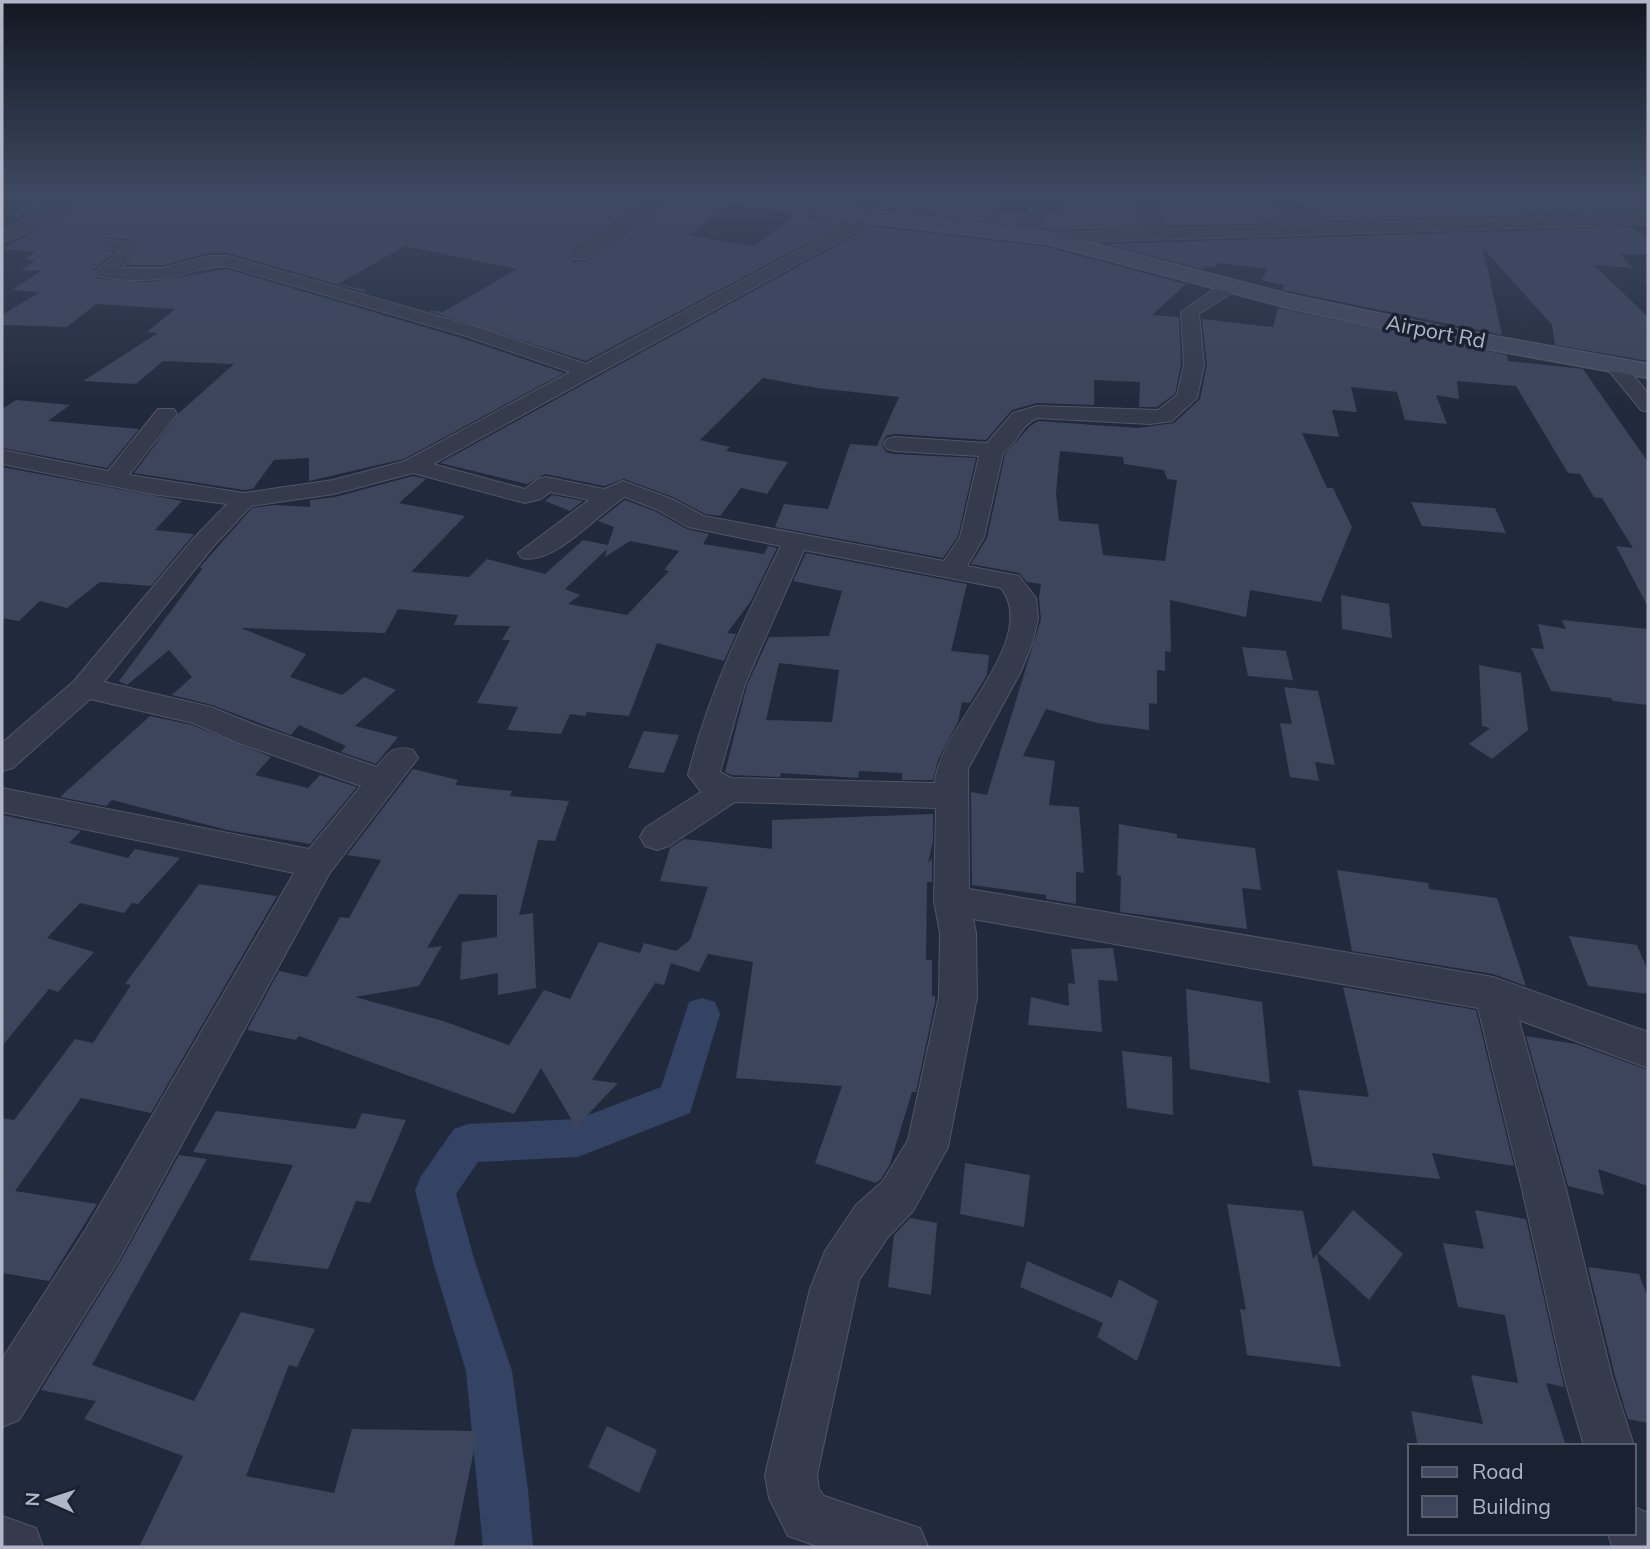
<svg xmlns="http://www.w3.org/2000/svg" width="1650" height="1549" viewBox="0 0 1650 1549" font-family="Mulish,sans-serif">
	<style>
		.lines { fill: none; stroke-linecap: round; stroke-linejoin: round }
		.canal { fill: #344264; fill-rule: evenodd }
		.building { fill: #3d455c; fill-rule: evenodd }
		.minor-casing { stroke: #505667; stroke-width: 2 }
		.secondary-casing { stroke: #505667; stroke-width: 3 }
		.minor { fill: #353b4c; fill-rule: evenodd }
		.secondary { fill: #434a60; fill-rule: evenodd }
		.labels { text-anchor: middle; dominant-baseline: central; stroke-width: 7; stroke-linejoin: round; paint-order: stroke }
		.far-street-label { font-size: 21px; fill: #b0b6c8; stroke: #1a2131 }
	</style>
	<rect width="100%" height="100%" fill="#21293c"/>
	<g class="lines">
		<path class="canal" d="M702,998L715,1002L720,1014L690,1113L578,1157L478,1162L456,1194L475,1262L512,1371L528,1490L533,1547H483L466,1371L433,1262L415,1190L421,1176L454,1129L468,1124L578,1119L661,1087L689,1002Z"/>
	</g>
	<g class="building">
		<path d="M44,195H63L10,223L19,217H10Z"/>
		<path d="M91,195H138L149,203L161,195H655L573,249L570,256L574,262L587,261L682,195H718L730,204L688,235L754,247L795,214L847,222L586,361L426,310L443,312L517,269L405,246L338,284L367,290L364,292L228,253H208L164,265H129L141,248L140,245L131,239L104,238L101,243L103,249L115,252L93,270L97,279L150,282L227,269L465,339L564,373L404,459L309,481V458L274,460L253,489L244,490L134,473L179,413L234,364L163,361L136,384L83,381L158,333L147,332L175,309L96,304L67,327L2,325V315L40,292L12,290L41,271L21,270L36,260H24L36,252L2,249L34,232Z"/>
		<path d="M882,195L998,197V211L1025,213L1017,226L813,200L817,197L875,205Z"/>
		<path d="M1092,195H1128L1144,228L1053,230L1038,228L1049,211L1062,212L1056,198H1092Z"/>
		<path d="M1149,195H1211L1213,200L1261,198L1298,223L1166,226Z"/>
		<path d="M1285,195H1648V212L1328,221Z"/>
		<path d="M872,226L1047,247L1186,284L1152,315L1179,317L1181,365L1175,394L1157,407H1139L1140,382L1094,380V405L1037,403L1012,410L986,440L895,434L886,436L882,445L886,452L894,454L976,458L958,536L943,558L775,527L784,504L828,509L850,444L877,446L899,397L817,388L763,378L700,440L730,447L726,451L788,462L767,494L741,488L720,516L705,514L673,497L624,479L604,486L545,474L527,484L440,463Z"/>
		<path d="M1631,227L1648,239V254H1620L1633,268L1594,265L1648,317V361L1555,345L1552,325L1483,248L1502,335L1282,290L1284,285L1261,280L1268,269L1218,263L1215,268L1206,266L1202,269L1105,244Z"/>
		<path d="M1278,308L1507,355L1508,361L1583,369L1648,462V607L1616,546L1633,548L1602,498L1594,497L1580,474L1568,473L1516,386L1457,381L1459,399L1436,395L1447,424L1405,420L1397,392L1351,387L1357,412L1332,410L1339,437L1302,433L1327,488H1333L1352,527L1321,602L1250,590L1246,617L1170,600L1171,652L1165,651V671L1157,670V704L1149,703V730L1097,723L1046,709L1023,756L1055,761L1049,805L1079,807L1084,873L1076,872V904L1046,899V895L972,885L971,792L987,795L1041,619L1039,598L1041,584L1027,582L1019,573L971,564L987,538L1005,454L1029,427L1038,421L1138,428L1174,423L1200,399L1207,365L1202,319L1273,327ZM1060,451L1123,457L1124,464L1164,470L1167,479L1177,480L1165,561L1103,555L1098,524L1059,521L1056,493Z"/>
		<path d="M16,400L70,405L48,421L139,429L107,468L2,448V409Z"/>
		<path d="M2,467L182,501L155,530L194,534L151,586L100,582L67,608L40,601L19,621L2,618Z"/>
		<path d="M413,476L426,479L399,503L465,516L411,572L469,577L487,559L545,574L583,540L608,545L614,527L598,521L625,500L655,511L687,529L709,534L703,544L764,554L768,546L777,548L751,601L727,633L736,634L724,661L657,643L629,716L587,712L585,716L570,714L561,734L507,730L518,707L477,703L510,640H502L510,626L454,625L458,615L398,609L385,633L241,628L306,654L290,677L342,695L364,677L396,690L355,726L398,737L376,764L341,752L346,746L299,725L291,735L212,705L172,695L192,677L169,650L127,685L119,681L202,569L200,567L252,508L274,505L310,507V500L335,497ZM630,541L679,551L664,570L669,571L627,615L568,604L580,595L565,589L607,549L605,557Z"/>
		<path d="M552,495L583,501L570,511L545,501Z"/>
		<path d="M1411,502L1495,508L1506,533L1422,526Z"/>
		<path d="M806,553L967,584L951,651L989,655L987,675L970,703L962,702L958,722L938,760L933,780H902V773L859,771L858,778L781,773L780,777L732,775L725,772L747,685L769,637L829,636L842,591L793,581ZM779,663L839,670L832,722L766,720Z"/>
		<path d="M1341,595L1389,604L1392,638L1342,629Z"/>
		<path d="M1562,620L1648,629V705L1613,701L1611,698L1551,691L1531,648L1544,649L1538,624L1566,629Z"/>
		<path d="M1242,647L1286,651L1293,680L1248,676Z"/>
		<path d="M1479,665L1521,673L1528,730L1492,759L1469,744L1490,728L1482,726Z"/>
		<path d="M1284,687L1318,691L1335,765L1315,762L1319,781L1290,777L1280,723L1292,724Z"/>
		<path d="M150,716L192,725L271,757L255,775L308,788L320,775L357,787L310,844L227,830L112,800L106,806L60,797Z"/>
		<path d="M644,731L679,735L664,773L628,768Z"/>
		<path d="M413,769L458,780L455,785L512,791L510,796L569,801L555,841L538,840L519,915L533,913L536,988L498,995V973L460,980L462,942L497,937V895L459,894L427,948L442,946L419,986L355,997L443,1021L509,1045L544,990L570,999L599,942L640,953L644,943L676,951L690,940L708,887L660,881L670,848L684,839L772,849V820L933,814V841L928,863L932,858V882H927L926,960H932V996H935V1002L916,1092H912L890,1164L881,1179L876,1183L815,1163L842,1086L736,1078L753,962L708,954L699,972L671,963L664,985L655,983L592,1080L618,1083L576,1127L541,1068L514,1114L299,1036L296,1040L247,1030L279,971L307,977L340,917L349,918L381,860L347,855Z"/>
		<path d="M2,815L81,831L69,843L128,858L135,849L180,858L138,904L132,903L124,913L80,903L47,938L94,952L58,992L49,989L2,1046Z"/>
		<path d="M1119,824L1177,834V838L1255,848L1261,890L1242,888L1247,929L1120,912L1121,876L1117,875Z"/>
		<path d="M1337,870L1428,883L1429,889L1497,898L1526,986L1493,974L1352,951Z"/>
		<path d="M199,884L277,896L151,1113L81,1098L15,1191L97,1204L49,1281L2,1273V1118L14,1120L75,1039L93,1043L131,985L125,984Z"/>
		<path d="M1569,936L1637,945L1648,971V994L1588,986Z"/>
		<path d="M1113,948L1118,981L1098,980L1102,1032L1028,1025L1031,997L1069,1006L1068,983L1075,984L1071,949Z"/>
		<path d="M1343,987L1476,1010L1514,1166L1432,1153L1440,1179L1313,1166L1298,1090L1369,1097Z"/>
		<path d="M1186,989L1262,1002L1270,1083L1190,1069Z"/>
		<path d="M1526,1036L1576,1044L1648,1070V1186L1598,1169L1604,1195L1568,1186Z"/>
		<path d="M1122,1051L1172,1057L1173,1115L1127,1108Z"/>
		<path d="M216,1111L355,1129L362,1113L406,1120L370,1203L356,1201L328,1269L249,1260L293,1165L193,1152Z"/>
		<path d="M179,1155L207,1159L92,1365L194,1401L241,1312L315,1329L297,1367L289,1365L246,1476L334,1493L352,1429L478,1431L454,1547H139L183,1456L84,1419L96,1401L41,1390L120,1262Z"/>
		<path d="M965,1163L1030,1175L1024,1227L960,1214Z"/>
		<path d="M1227,1204L1303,1211L1313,1259L1317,1254L1341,1367L1247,1355L1240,1309L1246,1310Z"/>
		<path d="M1353,1210L1403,1254L1369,1300L1318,1253Z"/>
		<path d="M1475,1210L1526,1219L1564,1387L1546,1383L1566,1446H1418L1411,1411L1483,1424L1471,1375L1518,1383L1505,1315L1458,1307L1443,1243L1484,1249Z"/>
		<path d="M910,1218L937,1223L931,1295L888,1287L894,1235Z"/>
		<path d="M1027,1261L1112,1298L1119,1279L1158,1301L1137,1361L1097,1337L1103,1323L1020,1287Z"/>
		<path d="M1588,1267L1639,1274L1648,1298V1423L1628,1419L1615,1376Z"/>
		<path d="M607,1426L657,1450L639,1493L588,1467Z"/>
	</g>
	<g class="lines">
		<g class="minor-casing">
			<g id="minor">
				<path d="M69,195H88L33,230L2,243V232Z"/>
				<path d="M158,195L148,201L140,196L141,195Z"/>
				<path d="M660,195H679L586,259H574L572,255L574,251Z"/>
				<path d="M791,195H807L805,209H795Z"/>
				<path d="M1035,195H1051L1053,200L1028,238H1016L1014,235L1037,200Z"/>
				<path d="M1130,195H1146L1164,229L1306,225L1261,195H1280L1327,224L1648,214V224L1049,243L1041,238L1049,233L1148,230Z"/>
				<path d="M871,212L877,214L879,217L877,220L433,464L525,489L538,479L546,477L604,489L623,481L672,499L704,516L944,561L960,537L979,456L895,451L887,449L884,444L887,439L895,437L987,443L1013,413L1037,406L1158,410L1177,395L1184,365L1181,312L1224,282H1236L1239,286L1236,290L1199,314L1204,365L1197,398L1172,421L1150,424L1037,418C1021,425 1017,443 1003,453L984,537L967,566L1019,576L1036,598L1038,619L1032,644L1021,671L968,769L969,889L1493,977L1648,1032V1068L1519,1020L1566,1189L1612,1377L1634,1446H1584L1564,1377L1522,1189L1478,1008L973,919L976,933L977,997L948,1147L913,1211L888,1237L859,1280L817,1475L819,1489L824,1496L920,1528L928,1547H820L788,1536L769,1498L765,1475L810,1289L825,1251L856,1205L883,1181L908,1140L939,997L940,933L934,901L936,808L735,802L669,846L657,850L645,846L640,837L645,828L701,792L688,775C708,694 744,620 781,546L688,527L656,509L625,497C598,513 554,566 522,558L518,553L589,500L550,492L541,499L525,503L413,473L334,494L251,506L212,548L104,682L211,707L258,726L377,767C388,753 394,744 413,750L418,758L329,874L118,1261L19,1420L2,1427V1359L86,1229L294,873L2,812V788L309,849L361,786L236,742L193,723L90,699L13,768L2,771V743L74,681L194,538L227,504L152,494L2,464V450L108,471L158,409H174L177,414L129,475L244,493L333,480L405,461L570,372L466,336L227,266C205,266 187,274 166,278C146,281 117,281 98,276L95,272L121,250L105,248L103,244L105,240L131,242L139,247L131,261L120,268H164L209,256H228L480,328L586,364ZM804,550L1001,588C1042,641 938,728 935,783L731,778L720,772L745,684Z"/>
				<path d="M1615,360L1622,362L1648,393V412L1641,410L1605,366L1608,362Z"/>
				<path d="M1634,1507L1648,1513V1547H1612L1608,1533H1634Z"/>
				<path d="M2,1516L36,1528L43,1547H2Z"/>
			</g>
		</g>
		<g class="secondary-casing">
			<path id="secondary" d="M721,195H767L871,211L1049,232L1291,295L1443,327L1648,364V378L1443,341L1289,308L1048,244L871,223L730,201Z"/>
		</g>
		<use href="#minor" class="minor"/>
		<use href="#secondary" class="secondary"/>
	</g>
	<linearGradient id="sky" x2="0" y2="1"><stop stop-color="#121721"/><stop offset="0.47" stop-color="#3d4961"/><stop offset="1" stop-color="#3d4961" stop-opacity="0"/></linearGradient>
	<rect width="1650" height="412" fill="url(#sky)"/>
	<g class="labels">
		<g class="far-street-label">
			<text transform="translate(1436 331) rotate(11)">Airport Rd</text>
		</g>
	</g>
	<rect width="1650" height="1549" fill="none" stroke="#b0b6c8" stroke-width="7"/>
	<rect x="1408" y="1444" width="228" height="91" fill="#1a2131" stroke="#565d6d" stroke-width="2"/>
	<rect x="1422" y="1467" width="35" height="10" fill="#434a60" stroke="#565d6d" stroke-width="2"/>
	<text x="1472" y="1479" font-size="21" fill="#b0b6c8">Road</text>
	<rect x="1422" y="1496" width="35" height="21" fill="#3d455c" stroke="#565d6d" stroke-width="2"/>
	<text x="1472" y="1514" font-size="21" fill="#b0b6c8">Building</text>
	<g transform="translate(49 1500) rotate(273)" stroke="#1a2131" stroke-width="5" paint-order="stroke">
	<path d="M0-5L12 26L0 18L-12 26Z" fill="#b0b6c8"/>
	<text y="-10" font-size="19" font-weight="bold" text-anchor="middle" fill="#b0b6c8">N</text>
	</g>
</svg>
